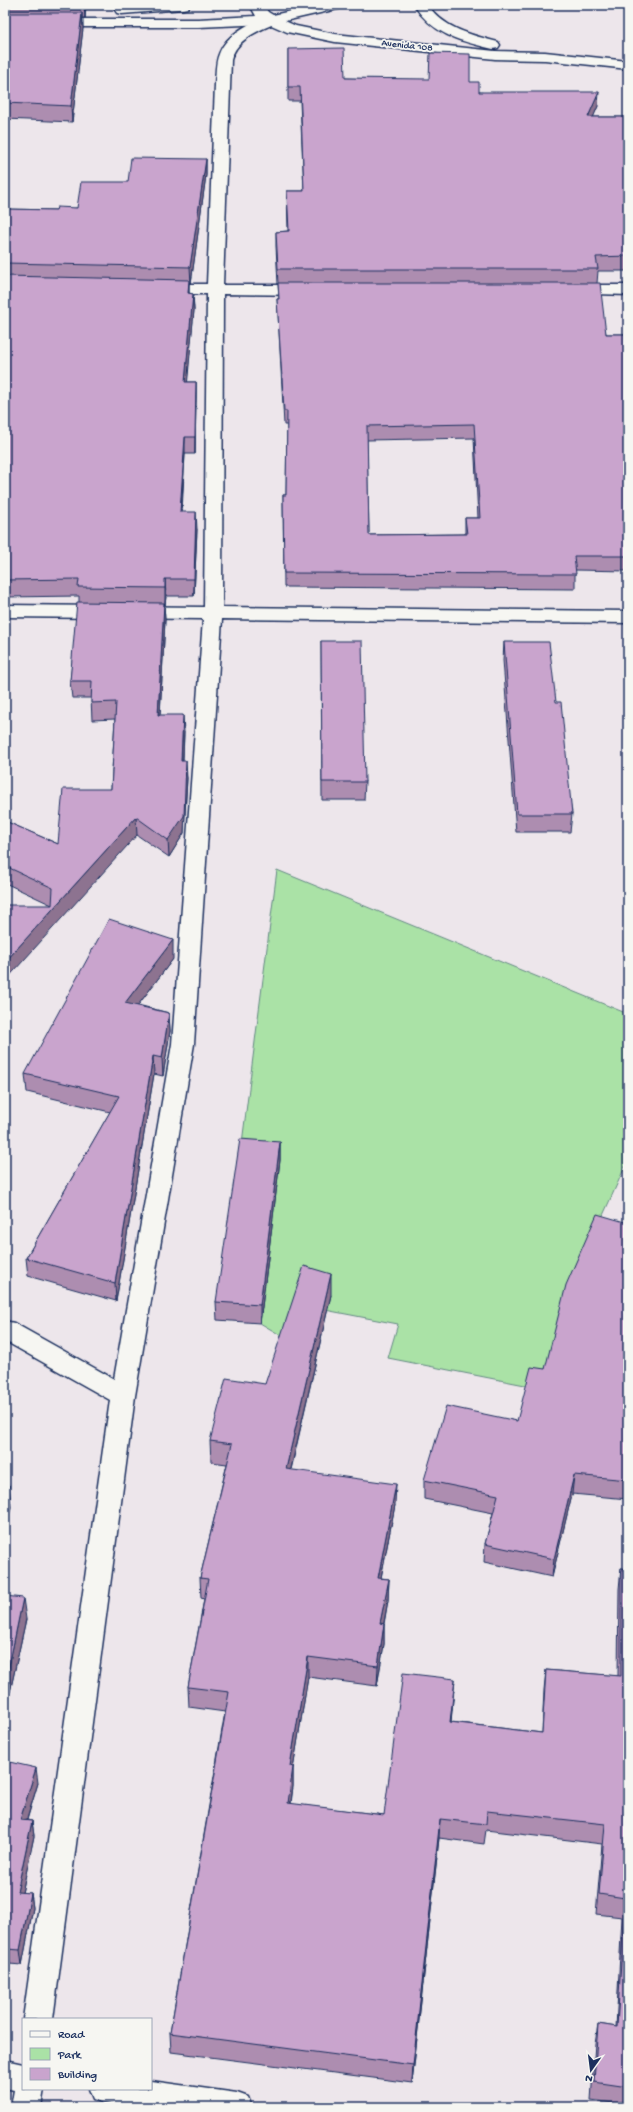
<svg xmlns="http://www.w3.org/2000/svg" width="633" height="2112" viewBox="0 0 633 2112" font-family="'Gochi Hand',sans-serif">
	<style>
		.green { fill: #aae2a6; stroke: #628882 }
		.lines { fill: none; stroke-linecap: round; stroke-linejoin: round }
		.minor-casing { stroke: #1b2f5e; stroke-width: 3 }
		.tertiary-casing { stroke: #1b2f5e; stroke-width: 3 }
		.minor { fill: #f6f6f2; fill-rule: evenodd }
		.tertiary { fill: #f6f6f2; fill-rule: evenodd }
		.wall { fill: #ad8db0; stroke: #1b2f5e; fill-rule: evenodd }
		.shaded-wall { fill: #8d7390; stroke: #1b2f5e }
		.building { fill: #c9a4cd; stroke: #1b2f5e; fill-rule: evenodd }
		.labels { text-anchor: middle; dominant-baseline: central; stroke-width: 3.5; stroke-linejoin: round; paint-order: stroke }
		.far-street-label { font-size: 10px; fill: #1b2f5e; stroke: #f6f6f2 }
	</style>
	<rect width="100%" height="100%" fill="#ede6eb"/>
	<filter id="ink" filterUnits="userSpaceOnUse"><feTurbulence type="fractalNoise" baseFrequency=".025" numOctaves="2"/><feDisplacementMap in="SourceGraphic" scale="8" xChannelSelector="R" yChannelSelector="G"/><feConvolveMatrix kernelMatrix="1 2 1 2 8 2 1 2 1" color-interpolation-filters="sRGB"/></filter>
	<g filter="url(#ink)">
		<path class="green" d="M277,870L628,1014V1160L595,1233L547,1372L530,1386L388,1358L398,1324L299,1305L287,1339L260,1323L242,1143Z"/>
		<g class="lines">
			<g class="minor-casing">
				<g id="minor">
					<path d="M271,16L276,17L278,20L276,23C258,31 236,39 231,60L223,285H308L314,287L316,290L314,293L308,295L223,294L222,607L628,611V623L222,619L194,1044L135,1396L53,2019H23L110,1400L5,1341V1321L14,1323L114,1379L172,1044L203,619L5,617V605L204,607L207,294H160L154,292L152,289L154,286L160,284H207L215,85C216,75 215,63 219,54C226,34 252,21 271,16Z"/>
					<path d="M570,285H628V295L564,293L562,290L564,287Z"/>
					<path d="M5,2060L23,2064V2089H44L41,2107H11L14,2090L5,2088Z"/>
					<path d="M151,2081L237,2093L248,2097L252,2107H131L104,2103L93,2099L89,2089H151Z"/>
				</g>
			</g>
			<g class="tertiary-casing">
				<g id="tertiary">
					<path d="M131,5H190L188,8L183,9L122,14L117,13L115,10L117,7Z"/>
					<path d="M250,5H264L268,12L273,15L318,5H344L342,8L285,21L296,26L335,34L495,51L545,52L628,61V69L545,60L495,59L335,42L287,32L269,24L198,27H5V19H198L256,16Z"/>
					<path d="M414,5H428C444,29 472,35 498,42L500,45L498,48L493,49C460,41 433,35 414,5Z"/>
				</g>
			</g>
			<use href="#minor" class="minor"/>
			<use href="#tertiary" class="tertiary"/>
		</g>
		<g class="wall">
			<path d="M5,5H86L85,18H83V28L72,122L5,119Z"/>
			<path d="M288,49L345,78L470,82L479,92L598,106L593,117H628V271H598L597,283L606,334H628V571L575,570V589L284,587L283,495H286L287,425H284L278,313L277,299H279L278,284L276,246V232L288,231L287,191H304L300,101H288ZM474,438L478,518H465V534L369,535L367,440Z"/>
			<path d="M206,159V175L191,283H189V293L193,294L194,310L187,382H196V398L195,454H185L182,512L197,529L194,596H166L165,605H164L165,620L160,715L184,732L183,761L187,778L184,833L169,857L137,835L52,905L5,883V821L58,844L111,789L115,719L92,720L91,698H72L70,681L79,602V596L6,597L5,605V209L56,210L77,208L128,182Z"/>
			<path d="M321,641L365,782L364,800H322Z"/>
			<path d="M504,642L556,702L572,814L570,832H516L503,660Z"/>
			<path d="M173,959L138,1005L169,1013L170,1031L163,1076L154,1074L116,1301L28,1276L26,1258L110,1112L27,1092L25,1074Z"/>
			<path d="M280,1142V1160L260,1323L217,1320L216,1302Z"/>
			<path d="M628,1223V1499L572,1494L552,1577L484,1562L485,1544L493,1513L424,1499V1480L517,1421L545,1369Z"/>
			<path d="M331,1295L291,1470L395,1505L381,1578L389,1579L388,1600L384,1624V1644L377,1686L308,1677L293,1769V1786L291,1804L384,1815L453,1699L451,1722L542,1733L544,1690L546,1670L618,1676L619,1589L621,1568L628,1569V2105L591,2100L595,2043L598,2024L616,2027L622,1917L596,1914L602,1844L486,1830L484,1844L439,1838L412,2083L171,2052L170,2033L225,1712L189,1707L188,1687L204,1599L201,1598L200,1578L227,1464L211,1462L210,1441L265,1384Z"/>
			<path d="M5,1596L26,1619L10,1692H5Z"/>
			<path d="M5,1761L38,1783L27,1820L32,1821L34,1836L22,1893H31L33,1908L22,1965L9,1964L5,1985Z"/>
		</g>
		<g class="shaded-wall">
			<path d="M84,5H86L85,18Z"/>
			<path d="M82,13L83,28L72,122L71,106Z"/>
			<path d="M599,92L598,106L587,132L588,117Z"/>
			<path d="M206,159V175L191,283L190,267Z"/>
			<path d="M189,280V296L188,293Z"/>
			<path d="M193,294L194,310L186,398L185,382Z"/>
			<path d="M196,382V398L195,454V437Z"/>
			<path d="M185,437V454L180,529V512Z"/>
			<path d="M196,512L197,529L194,596V579Z"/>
			<path d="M165,579L166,596L165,605Z"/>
			<path d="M5,588L6,597L5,605Z"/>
			<path d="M164,603L165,620L159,732L158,715Z"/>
			<path d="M183,715L184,732L182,778L181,761Z"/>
			<path d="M186,761L187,778L184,833L169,857L168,840Z"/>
			<path d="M136,817L137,835L5,981V962Z"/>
			<path d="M173,940V959L126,1021L125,1003Z"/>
			<path d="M169,1013L170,1031L163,1076L162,1058Z"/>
			<path d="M153,1056L154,1074L116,1301L115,1283Z"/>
			<path d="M280,1142V1160L260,1323V1305Z"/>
			<path d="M331,1274V1295L286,1490V1469Z"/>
			<path d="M574,1475L572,1494L552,1577L554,1559Z"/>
			<path d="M396,1484L395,1505L377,1598L378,1578Z"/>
			<path d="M9,1485L11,1507L5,1534V1501Z"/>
			<path d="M389,1579L388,1600L380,1644V1623Z"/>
			<path d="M23,1598L26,1619L10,1692L8,1671Z"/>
			<path d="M384,1624V1644L377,1686L378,1666Z"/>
			<path d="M308,1657V1677L293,1769V1786L288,1823V1803L290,1766Z"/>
			<path d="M455,1679L453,1699L449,1742L450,1722Z"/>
			<path d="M36,1768L38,1783L22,1835L20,1820Z"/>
			<path d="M440,1819L439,1838L412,2083L413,2065Z"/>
			<path d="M32,1821L34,1836L19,1907L17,1892Z"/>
			<path d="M31,1893L33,1908L22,1965L20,1950Z"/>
			<path d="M7,1949L9,1964L5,1985V1958Z"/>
		</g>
		<g class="building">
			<path d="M5,13H82L71,106L5,103Z"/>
			<path d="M344,48L345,78L429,79L430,53L470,54V82H479V92H599L588,117H628V256L596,257L598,269H278L276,232L289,231L287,191H304L300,87H288V49Z"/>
			<path d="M131,158L206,159L190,267L5,263V209L56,210L57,207L77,208L81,182H128Z"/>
			<path d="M5,276L189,280L188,293L193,294L185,382H196L195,437H185L180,512H196L194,579H165V588L78,587L79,579L5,580Z"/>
			<path d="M278,283H600L606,334H628V556H574L576,574L284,573L283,495H286L287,411H284L277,299H279ZM474,424L480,518H465L467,534L369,535L367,426Z"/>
			<path d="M77,602L164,603L158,715H183L181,761H186L184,816L168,840L136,817L5,962V905H52L53,888L5,866V821L58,844L63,789H111L116,702L91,703L92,681H70Z"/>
			<path d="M321,641H362L365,782H322Z"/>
			<path d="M504,642H549L556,702H561L572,814H517Z"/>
			<path d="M109,919L173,940L125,1003L169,1013L162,1058L153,1056L115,1283L26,1258L119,1096L25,1074Z"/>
			<path d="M240,1139L280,1142L260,1305L216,1302Z"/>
			<path d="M597,1214L628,1223V1480L574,1475L554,1559L485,1544L498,1495L424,1480L446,1406L517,1421L531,1367L545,1369L566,1285Z"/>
			<path d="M304,1266L331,1274L286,1469L396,1484L378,1578L389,1579L380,1623L384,1624L378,1666L308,1657L290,1766L293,1767L288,1803L384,1815L403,1673L455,1679L450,1722L542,1733L546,1670L621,1676V1568L628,1569V2087L594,2082L598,2024L617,2027L625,1898L599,1894L605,1824L487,1811L486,1824L440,1819L413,2065L170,2033L229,1692L188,1687L208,1579L200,1578L232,1444L210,1441L226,1378L265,1384Z"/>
			<path d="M5,1485H9L5,1501Z"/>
			<path d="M5,1596L23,1598L8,1671H5Z"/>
			<path d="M5,1761L36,1768L20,1820L32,1821L17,1892L31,1893L20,1950L7,1949L5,1958Z"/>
		</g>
	</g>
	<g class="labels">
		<g class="far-street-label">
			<text transform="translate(407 46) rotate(6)">Avenida 108</text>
		</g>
	</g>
	<rect width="633" height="2112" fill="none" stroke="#f6f6f2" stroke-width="20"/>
	<rect x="10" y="10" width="613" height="2092" fill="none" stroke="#1b2f5e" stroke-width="1.5" filter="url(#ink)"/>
	<rect x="22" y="2018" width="130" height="72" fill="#f6f6f2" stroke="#9ea6b7"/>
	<rect x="30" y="2031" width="20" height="6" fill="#f6f6f2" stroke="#9ea6b7"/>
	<text x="58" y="2038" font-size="12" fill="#1b2f5e">Road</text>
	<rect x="30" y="2048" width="20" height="12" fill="#aae2a6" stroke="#9ea6b7"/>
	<text x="58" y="2058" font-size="12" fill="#1b2f5e">Park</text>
	<rect x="30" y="2068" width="20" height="12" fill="#c9a4cd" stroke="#9ea6b7"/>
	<text x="58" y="2078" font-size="12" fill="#1b2f5e">Building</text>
	<g transform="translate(591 2070) rotate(194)" stroke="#f6f6f2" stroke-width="3" paint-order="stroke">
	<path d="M0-3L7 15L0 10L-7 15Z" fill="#1b2f5e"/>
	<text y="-6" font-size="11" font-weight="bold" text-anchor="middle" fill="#1b2f5e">N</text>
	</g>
</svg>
